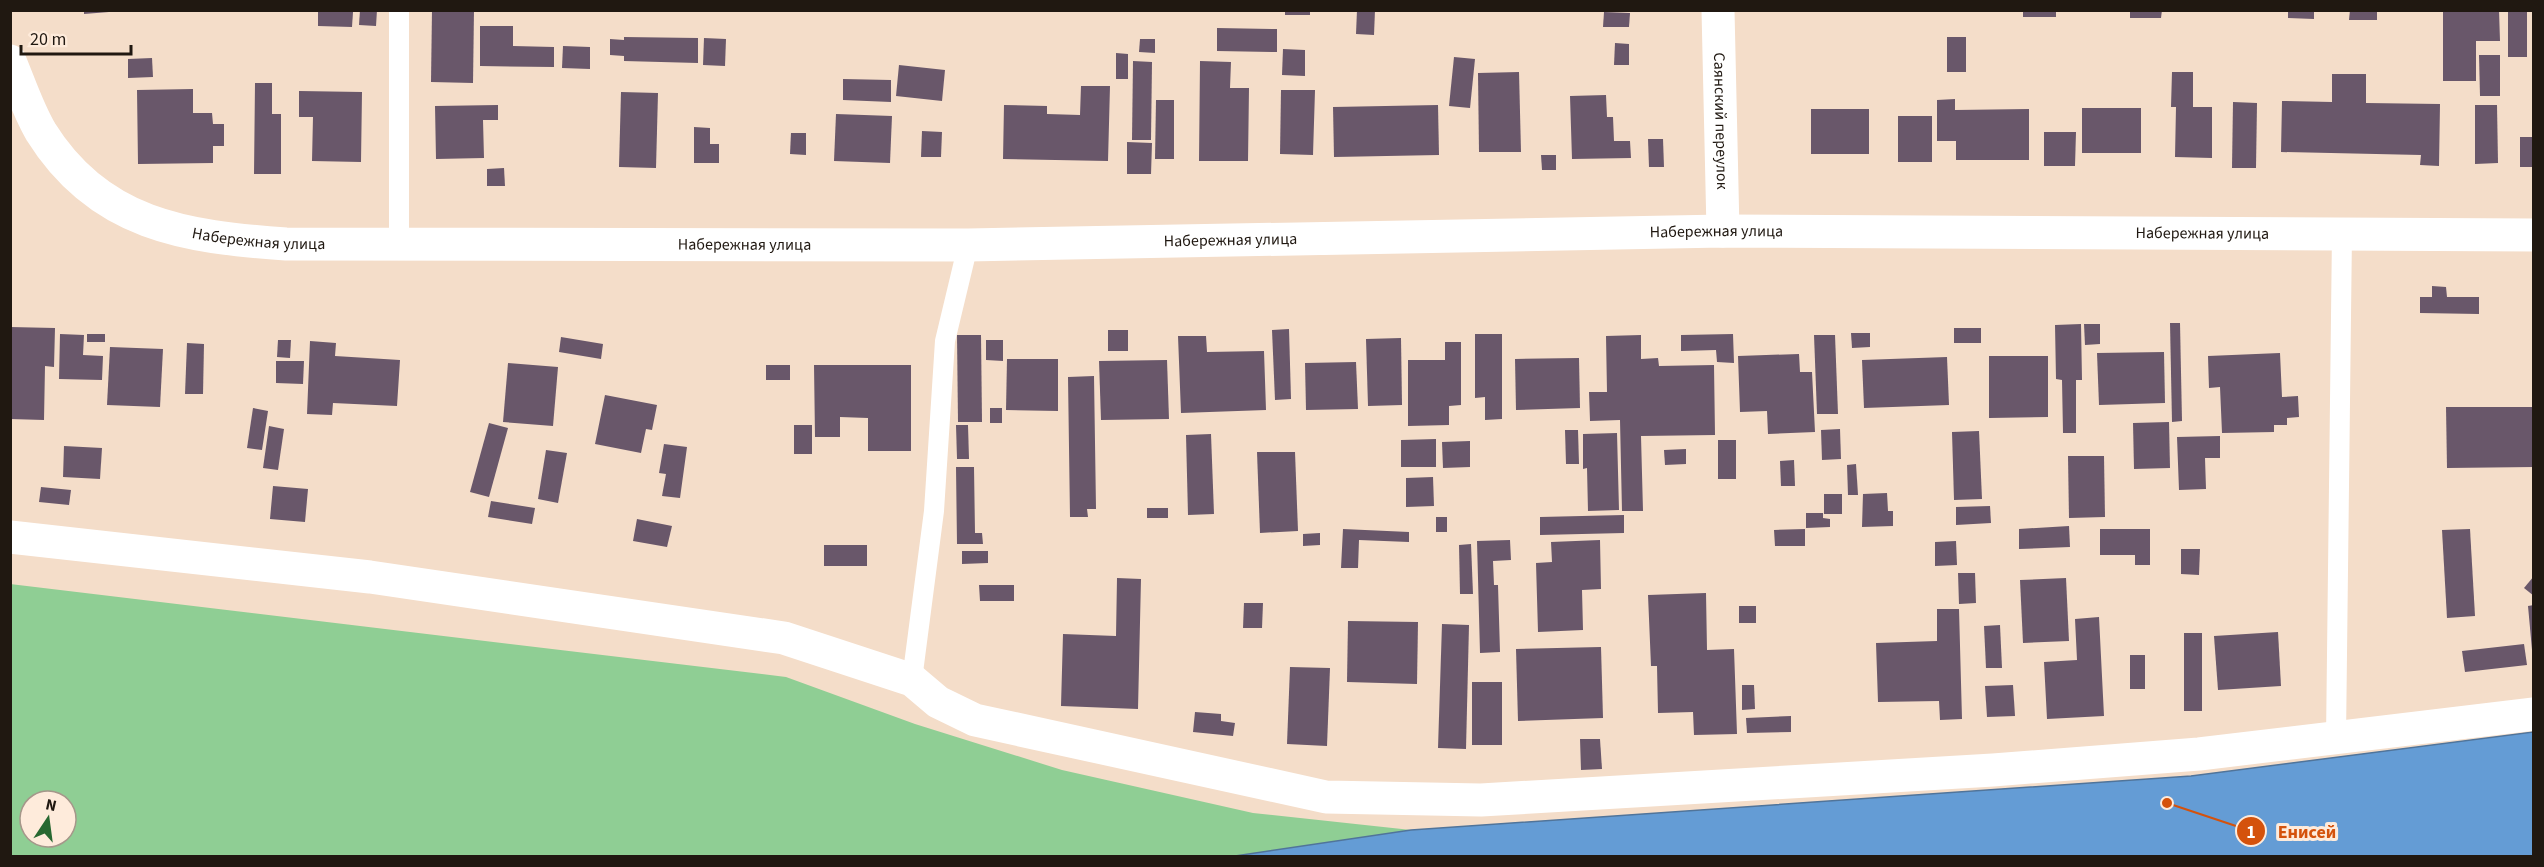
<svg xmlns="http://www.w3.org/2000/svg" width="2544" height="867" viewBox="0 0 2544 867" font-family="'Source Sans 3',sans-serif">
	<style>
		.green { fill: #8fce94; fill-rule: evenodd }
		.water { fill: #649cd5; stroke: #50749a; stroke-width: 1.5 }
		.building { fill: #69576a }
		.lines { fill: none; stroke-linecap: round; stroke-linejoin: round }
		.service { stroke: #fff; stroke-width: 20 }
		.minor { stroke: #fff; stroke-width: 33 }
		.labels { text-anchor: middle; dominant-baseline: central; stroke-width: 6; stroke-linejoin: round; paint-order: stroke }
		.street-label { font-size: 16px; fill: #201811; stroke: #feebdb }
		.leader { fill: none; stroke: #d4520c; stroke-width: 2 }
		.callout-dot { fill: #d4520c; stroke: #feebdb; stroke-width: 2 }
		.mark-label { font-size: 18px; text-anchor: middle; font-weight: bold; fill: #fff }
		.callout-label { font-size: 18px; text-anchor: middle; font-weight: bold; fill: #d4520c; stroke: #feebdb; stroke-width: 6; stroke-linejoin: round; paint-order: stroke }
	</style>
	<rect width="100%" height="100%" fill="#f4ddc9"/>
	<path class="green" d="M10,584L786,677L915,724L1062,770L1253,813L1411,830L1235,856H11ZM30,801H66V837H30Z"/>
	<path class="water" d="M2533,732V856H1235L1411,830L2191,776Z"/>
	<g class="building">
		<path d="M84,10H109V12L84,14Z"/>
		<path d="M360,10H377L376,26L359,25Z"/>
		<path d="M432,10H474L473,83L431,82Z"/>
		<rect x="1285" y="10" width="25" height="5"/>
		<path d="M1357,10H1375L1374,35L1356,34Z"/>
		<rect x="2023" y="10" width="33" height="7"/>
		<path d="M2130,10H2162L2161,18H2130Z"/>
		<path d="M2288,10H2314V19L2288,18Z"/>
		<path d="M2350,10H2377V20H2349Z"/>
		<path d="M2443,10H2499L2500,41H2476V81H2443Z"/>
		<rect x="2508" y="10" width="19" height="47"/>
		<path d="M318,11L353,12L352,27L318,26Z"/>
		<path d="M1604,12L1630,13L1629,27H1603Z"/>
		<path d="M480,26H513V46L554,47V67L480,66Z"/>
		<path d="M1217,28L1277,29V52L1217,51Z"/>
		<path d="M624,37L698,38V63L624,61V56L610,55V39L624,40Z"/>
		<rect x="1947" y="37" width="19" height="35"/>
		<path d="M704,38L726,39L725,66L703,65Z"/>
		<path d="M1140,39H1155V53L1139,52Z"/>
		<path d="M1615,43L1629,44V65H1614Z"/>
		<path d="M563,46L590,47V69L562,68Z"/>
		<path d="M1283,49L1305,50V76L1282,75Z"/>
		<path d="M1116,53L1128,54V79H1116Z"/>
		<path d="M2479,55H2500V96H2480Z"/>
		<path d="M1454,57L1475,59L1470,108L1449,106Z"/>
		<path d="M152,58L153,77L128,78V59Z"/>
		<path d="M1133,61L1152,62L1151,140H1132Z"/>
		<path d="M1200,61L1231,62L1230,88H1249L1248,161H1199Z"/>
		<path d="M899,65L945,70L942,101L896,96Z"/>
		<path d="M1519,72L1521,152H1479L1478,73Z"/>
		<path d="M2172,72H2193V107H2212V158L2175,157L2176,107H2171Z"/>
		<path d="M2332,74H2366V103L2440,104L2439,166L2420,165L2421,155L2281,152L2282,101L2332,102Z"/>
		<path d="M843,79L891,80V102L843,100Z"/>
		<path d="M255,83H272V114H281V174H254Z"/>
		<path d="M1081,86H1110L1108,161L1003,159L1004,105L1047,106V114L1080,115Z"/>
		<path d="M193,89V113H212L213,124H224V146H213V163L138,164L137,90Z"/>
		<path d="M1281,90H1315L1313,155L1280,154Z"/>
		<path d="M299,91L362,92L361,162L312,161L313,117H299Z"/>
		<path d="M621,92L658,93L656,168L619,167Z"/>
		<path d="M1606,95L1607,117H1613L1614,141H1630L1631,158L1572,159L1570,96Z"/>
		<path d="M1955,99V110L2029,109V160H1956V141H1937V100Z"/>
		<path d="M1156,100H1174V159H1155Z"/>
		<path d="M2233,102L2257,103L2256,168H2232Z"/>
		<path d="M498,105V120H483L484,158L436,159L435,106Z"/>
		<path d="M1438,105L1439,155L1334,157L1333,107Z"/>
		<path d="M2475,105H2497L2498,163L2475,164Z"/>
		<rect x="2082" y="108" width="59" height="45"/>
		<rect x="1811" y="109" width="58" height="45"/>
		<path d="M836,114L892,116L890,163L834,161Z"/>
		<rect x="1898" y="116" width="34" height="46"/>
		<path d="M694,127L710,128V144H719V163H694Z"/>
		<path d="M922,131L942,132L941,157H921Z"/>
		<path d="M2044,132H2076L2075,166H2044Z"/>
		<path d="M791,133H806V155L790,154Z"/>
		<rect x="2520" y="137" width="14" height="30"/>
		<path d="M1648,139H1663L1664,167H1649Z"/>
		<path d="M1127,142L1152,143L1151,174H1127Z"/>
		<path d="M1541,155H1556V170H1542Z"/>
		<path d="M504,168L505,186H487V169Z"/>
		<path d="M2432,286L2446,287L2447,297H2479V314L2420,313V297H2432Z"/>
		<path d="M2170,323H2180L2182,421L2172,422Z"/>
		<path d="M2081,324L2082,380H2076V433H2063L2062,380L2056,379L2055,325Z"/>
		<path d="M2084,324H2100V344L2085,345Z"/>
		<path d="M10,327L55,328L54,367L45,366L44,420L10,419Z"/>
		<rect x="1954" y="328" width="27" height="15"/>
		<path d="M1289,329L1291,399L1275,400L1272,330Z"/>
		<rect x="1108" y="330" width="20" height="21"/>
		<path d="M1851,333H1870V347L1852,348Z"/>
		<path d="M60,334L84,335L83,355L103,356L102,380L59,379Z"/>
		<rect x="87" y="334" width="18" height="8"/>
		<path d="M1475,334H1502V419L1485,420V397L1475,398Z"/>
		<path d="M1733,334L1734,363L1717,362L1716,350L1681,351V335Z"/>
		<path d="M957,335H981L982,422H958Z"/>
		<path d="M1641,335V359L1658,358L1659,366L1714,365L1715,435L1641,436L1643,511H1622L1620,420L1590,421L1589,392H1607L1606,336Z"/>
		<path d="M1814,335H1835L1838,414H1817Z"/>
		<path d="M1178,336H1206L1207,352L1264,351L1266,410L1181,413Z"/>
		<path d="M561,337L603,344L601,359L559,352Z"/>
		<path d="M1401,338L1402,405L1368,406L1366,339Z"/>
		<path d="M278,340H291L290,358L277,357Z"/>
		<path d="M986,340H1003V361L986,360Z"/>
		<path d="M310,341L336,343L335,356L400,360L397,406L333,403L332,415L307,414Z"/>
		<path d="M1445,342H1461V405L1449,406V425L1408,426V360H1445Z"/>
		<path d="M187,343L204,344L203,394H185Z"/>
		<path d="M110,347L163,349L160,407L107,405Z"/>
		<path d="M2164,352L2165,403L2099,405L2097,353Z"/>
		<path d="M2280,353L2282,397L2298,396L2299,417L2287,418V425H2274V432L2222,433L2220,387L2209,388L2208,356Z"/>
		<path d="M1799,354L1800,372H1812L1815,432L1768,434L1767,411L1740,412L1738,356Z"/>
		<path d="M1989,356H2048V417L1989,418Z"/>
		<path d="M1947,357L1949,405L1864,408L1862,360Z"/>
		<path d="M1579,358L1580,408L1516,410L1515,359Z"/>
		<path d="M1007,359H1058V411L1006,410Z"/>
		<path d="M1167,360L1169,419L1101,420L1099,361Z"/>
		<path d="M276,361H304L303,384L276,383Z"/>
		<path d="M1356,362L1358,409L1306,410L1305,363Z"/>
		<path d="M508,363L558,367L553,426L503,422Z"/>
		<rect x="766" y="365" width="24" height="15"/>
		<path d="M814,365H911V451H868V418L840,417V437H815Z"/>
		<path d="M1094,376L1096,509H1087L1088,517H1070L1068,377Z"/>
		<path d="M605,395L657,405L652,430L646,429L641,453L595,444Z"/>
		<path d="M2446,407H2534V467L2447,468Z"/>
		<path d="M253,408L268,411L262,450L247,448Z"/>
		<rect x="990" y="408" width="12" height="15"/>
		<path d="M2169,422L2170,468L2134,469L2133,423Z"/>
		<path d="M489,423L508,428L489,497L470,492Z"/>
		<rect x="794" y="425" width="18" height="29"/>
		<path d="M956,425H968L969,459H957Z"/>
		<path d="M269,426L284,429L278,470L263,468Z"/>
		<path d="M1840,429L1841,459L1822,460L1821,430Z"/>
		<path d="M1565,430H1578L1579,464H1566Z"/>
		<path d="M1979,431L1982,499L1954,500L1952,432Z"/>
		<path d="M1617,433L1619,510L1588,511L1587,468L1583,469V434Z"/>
		<path d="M1211,434L1214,514L1188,515L1186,435Z"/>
		<path d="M2220,436V458H2205L2206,489L2179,490L2177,437Z"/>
		<path d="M1436,439V467H1401V440Z"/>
		<rect x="1718" y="440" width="18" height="39"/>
		<path d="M1470,441V467L1443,468L1442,442Z"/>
		<path d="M664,444L687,447L680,498L662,496L666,474L659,473Z"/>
		<path d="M64,446L102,448L100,479L63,477Z"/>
		<path d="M1686,449V464L1665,465L1664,450Z"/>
		<path d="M546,450L567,453L558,503L538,499Z"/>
		<path d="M1257,452H1295L1298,531L1260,533Z"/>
		<path d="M2068,456H2104L2105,517L2069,518Z"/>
		<path d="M1794,460L1795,486H1781L1780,461Z"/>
		<path d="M1856,464L1858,495H1848L1847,465Z"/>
		<path d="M956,467H974L975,533H982L983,544H957Z"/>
		<path d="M1433,477L1434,506L1406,507V478Z"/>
		<path d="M273,486L308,489L305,522L270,519Z"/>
		<path d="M41,487L71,490L69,505L39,502Z"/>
		<path d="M1887,493L1888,511H1893V526L1862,527L1863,494Z"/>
		<rect x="1824" y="494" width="18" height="20"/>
		<path d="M491,501L535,508L532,524L488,517Z"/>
		<path d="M1990,506L1991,523L1956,525V507Z"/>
		<rect x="1147" y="508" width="21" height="10"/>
		<path d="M1806,513H1823V518L1830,519V527L1806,528Z"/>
		<path d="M1624,515V533L1540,535V517Z"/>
		<rect x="1436" y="517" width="11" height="15"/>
		<path d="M637,519L672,526L667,547L633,541Z"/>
		<path d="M2069,526L2070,547L2019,549V529Z"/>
		<path d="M1343,529L1409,532V542L1359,540L1358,568H1341Z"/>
		<path d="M1805,529V546H1775L1774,530Z"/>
		<path d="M2100,529H2150V565H2135V555H2100Z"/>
		<path d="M2470,529L2475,616L2447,618L2442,530Z"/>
		<path d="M1320,533V545L1303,546V534Z"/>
		<path d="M1510,540L1511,560L1493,561L1494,585H1498L1500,652L1480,653L1477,541Z"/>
		<path d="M1600,540L1601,589L1582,590L1583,630L1538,632L1536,563L1552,562L1551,542Z"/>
		<path d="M1956,541L1957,565L1935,566V542Z"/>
		<path d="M1471,544L1473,594H1460L1459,545Z"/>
		<rect x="824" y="545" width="43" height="21"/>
		<path d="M2181,549H2200L2199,575L2181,574Z"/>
		<path d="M962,551H988V563L962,564Z"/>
		<path d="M1958,573H1975L1976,603L1959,604Z"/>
		<path d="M2534,576V596L2524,588Z"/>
		<path d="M1117,578L1141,579L1138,709L1061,706L1063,634L1116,636Z"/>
		<path d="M2066,578L2069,641L2023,643L2020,580Z"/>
		<path d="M979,585H1014V601H980Z"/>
		<path d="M1706,593L1707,650L1734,649L1737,734L1694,735L1693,712L1658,713L1657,666H1651L1648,595Z"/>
		<path d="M1244,603H1263L1262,628H1243Z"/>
		<path d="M2534,605V650H2532L2528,606Z"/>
		<rect x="1739" y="606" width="17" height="17"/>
		<path d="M1937,609H1959L1962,719L1940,720L1939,701L1878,702L1876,643L1937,641Z"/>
		<path d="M2099,617L2104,716L2047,719L2044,662L2077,660L2075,619Z"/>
		<path d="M1348,621L1418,622L1417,684L1347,682Z"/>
		<path d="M1442,624L1469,625L1466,749L1438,748Z"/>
		<path d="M2000,625L2002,668H1986L1984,626Z"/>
		<path d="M2278,632L2281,686L2218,690L2214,636Z"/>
		<rect x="2184" y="633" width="18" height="78"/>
		<path d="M2524,644L2527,665L2465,672L2462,651Z"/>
		<path d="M1601,647L1603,718L1518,721L1516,649Z"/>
		<rect x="2130" y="655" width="15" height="34"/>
		<path d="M1290,667L1330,668L1327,746L1287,744Z"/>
		<rect x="1472" y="682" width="30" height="63"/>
		<path d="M1742,685H1754L1755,709L1742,710Z"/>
		<path d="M2013,685L2015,716L1987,717L1985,686Z"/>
		<path d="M1195,712L1221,714V721L1235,723L1233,736L1193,732Z"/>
		<path d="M1791,716V732L1747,733L1746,718Z"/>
		<path d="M1580,739H1600L1602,769L1581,770Z"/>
	</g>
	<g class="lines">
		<g class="service">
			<path d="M399,10V245"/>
			<path d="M912,680L934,511L945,341L968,245"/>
			<path d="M2336,739L2342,232"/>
		</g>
		<g class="minor">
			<path id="s1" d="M1718,10L1723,231"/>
			<path id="s2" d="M10,61C20,85 28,110 41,132C99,225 185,237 286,244L968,245L1723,231L2534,235"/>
			<path d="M10,537L370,577L784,638L912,680L938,702L975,720L1326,797L1481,800L1993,770L2199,754L2534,714"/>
		</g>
	</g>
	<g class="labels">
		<g class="street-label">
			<text stroke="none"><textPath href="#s1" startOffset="111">Саянский переулок</textPath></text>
			<text stroke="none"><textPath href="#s2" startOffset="1790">Набережная улица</textPath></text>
			<text stroke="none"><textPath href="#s2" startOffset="2276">Набережная улица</textPath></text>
			<text stroke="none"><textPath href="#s2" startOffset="332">Набережная улица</textPath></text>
			<text stroke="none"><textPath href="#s2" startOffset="1304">Набережная улица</textPath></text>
			<text stroke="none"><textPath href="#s2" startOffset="818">Набережная улица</textPath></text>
		</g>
	</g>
	<path class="leader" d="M2167 803L2251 831"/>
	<g class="callout-dot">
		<circle cx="2167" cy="803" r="6"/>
		<circle cx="2251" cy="831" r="15"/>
	</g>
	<g class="mark-label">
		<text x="2251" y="838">1</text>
	</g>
	<g class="callout-label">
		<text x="2307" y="838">Енисей</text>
	</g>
	<rect width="2544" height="867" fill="none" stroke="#201811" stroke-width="24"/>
	<g transform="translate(48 819) rotate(13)"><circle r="28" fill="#feebdb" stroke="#a5978a" stroke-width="1.5"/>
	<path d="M0-4.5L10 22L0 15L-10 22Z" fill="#286831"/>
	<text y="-9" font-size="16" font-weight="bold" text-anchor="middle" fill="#201811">N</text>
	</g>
	<path d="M21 45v9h110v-9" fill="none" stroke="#201811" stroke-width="3"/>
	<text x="30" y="45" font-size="18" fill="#201811" stroke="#feebdb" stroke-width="4.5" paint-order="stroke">20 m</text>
</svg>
